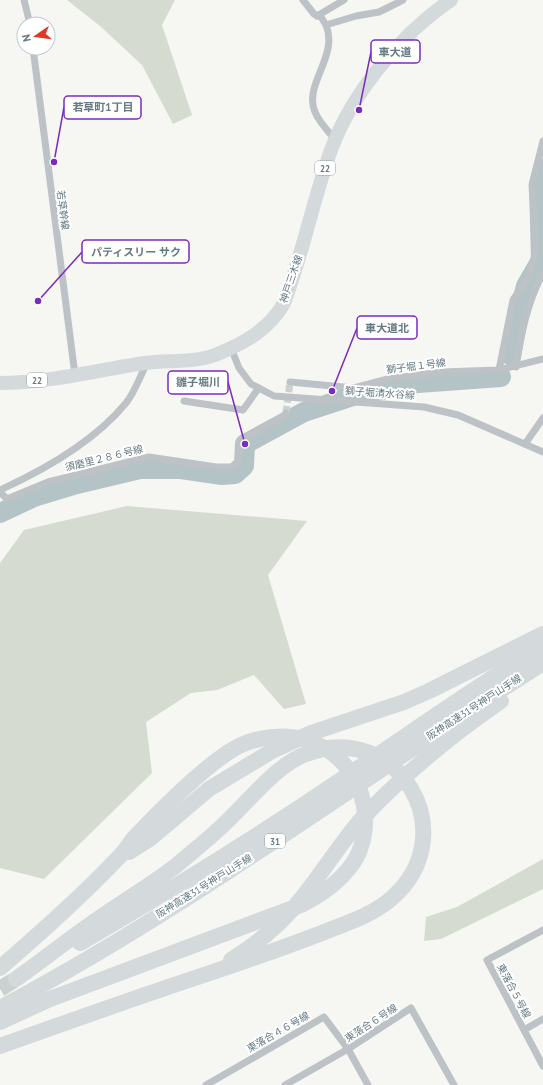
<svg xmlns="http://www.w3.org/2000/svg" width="543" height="1085" viewBox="0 0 543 1085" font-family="'PT Sans','Noto Sans JP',sans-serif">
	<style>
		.green { fill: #d6dbd2 }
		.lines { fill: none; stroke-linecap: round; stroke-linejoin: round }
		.river { stroke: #b4c4c6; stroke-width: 20 }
		.minor-tunnel { stroke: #cad1d1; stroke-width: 7; stroke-dasharray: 7 3.5; stroke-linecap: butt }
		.highway-tunnel { stroke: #cad1d1; stroke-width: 16; stroke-dasharray: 16 8; stroke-linecap: butt }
		.minor { stroke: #bcc2c5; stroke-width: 7 }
		.major { stroke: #d4d9dc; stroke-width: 14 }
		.highway { stroke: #d4d9dc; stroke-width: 16 }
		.labels { text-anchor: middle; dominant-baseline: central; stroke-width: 4; stroke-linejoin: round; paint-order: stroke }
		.shield { fill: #fff; stroke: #93a2a8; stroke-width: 1 }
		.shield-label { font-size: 9px; font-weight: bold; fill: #657a83 }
		.street-label { font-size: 10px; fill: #657a83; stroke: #fff }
		.leader { fill: none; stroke: #7b2cbf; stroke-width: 1.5 }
		.callout-dot { fill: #7b2cbf; stroke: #fff; stroke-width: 1.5 }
		.callout { fill: #fff; stroke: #7b2cbf; stroke-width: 1.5 }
		.callout-label { font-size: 11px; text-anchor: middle; font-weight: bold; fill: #657a83 }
	</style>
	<rect width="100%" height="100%" fill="#f6f6f3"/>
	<g class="green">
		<path d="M67,0H175L162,25L192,115L173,124L142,65L100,26Z"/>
		<path d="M127,506L307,521L268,575L306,704L284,709L254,675L217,690L191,693L146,722L152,773L44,879L0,868V563L24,530Z"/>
		<path d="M543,859V889L441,939L424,941L426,917L457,907Z"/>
	</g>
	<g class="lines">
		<g class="river">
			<path d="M511,356L518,317L526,286L541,260L539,185L543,168"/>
			<path d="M0,513L34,497L77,484L140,469H181L222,475L235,474L244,466L245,444L304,412L356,395L418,383L501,377"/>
		</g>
		<path class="minor-tunnel" d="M286,413L290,382"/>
		<path class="highway-tunnel" d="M0,989L16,979"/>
		<g class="minor">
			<path d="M24,0L30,24"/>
			<path d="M303,0L314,14L321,17L326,25"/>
			<path d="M317,16L344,0"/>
			<path d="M33,48L75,375"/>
			<path d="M335,140C329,132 319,122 315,112C303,85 339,56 326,25L356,16L379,12L403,0"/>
			<path d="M231,348L239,368L251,384L274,396L424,407L458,415L543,452"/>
			<path d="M516,367C521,334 527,303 543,273"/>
			<path d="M499,370L513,300L529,276L536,251L532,185L543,141"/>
			<path d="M290,382L354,388L388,379L442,372L499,370L543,359"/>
			<path d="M184,401L243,410L258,389"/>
			<path d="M525,444L543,418"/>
			<path d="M0,490C44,470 94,442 126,403C135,392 140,376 147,363"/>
			<path d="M0,492L7,499L48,482L149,457L216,467H232L238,461L240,441L285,416L286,413"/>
			<path d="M543,930L487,960L543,1066"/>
			<path d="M524,1030L543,1019"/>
			<path d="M206,1085L324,1017L348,1049L368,1085"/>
			<path d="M285,1085L348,1049L411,1008L454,1085"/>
		</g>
		<path class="major" d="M0,383C49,383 97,370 145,363C168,360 193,363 215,355C243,344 269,330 284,303C303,253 313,200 331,150C352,93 401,34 451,0"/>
		<g class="highway">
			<path d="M129,852L151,838L209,789L272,751L311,733L404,702L429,691L543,634"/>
			<path d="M80,943C168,892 255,838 339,781C407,736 473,688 543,646"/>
			<path d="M231,960C260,942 285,921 305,894C323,871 339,846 358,823C400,777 449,737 501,701"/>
			<path d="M0,968C40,933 81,897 118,858C125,852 129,843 135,837C159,812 215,754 246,743C298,723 354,750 364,806C367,825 364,847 353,863C340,882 321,895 301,905L50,999L0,1022"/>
			<path d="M0,1008C190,907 362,778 543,663"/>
			<path d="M0,1046C70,1021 140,996 210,973C251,959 292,945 332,929C353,921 375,913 392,898C466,833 397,719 306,754C275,765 245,806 220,828C206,841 191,853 177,865C151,885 122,902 95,921C69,939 43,960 16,979"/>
		</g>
	</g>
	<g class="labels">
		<g class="shield">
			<rect x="315" y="161" width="20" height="14" rx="3"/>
			<rect x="27" y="373" width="20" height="14" rx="3"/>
			<rect x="265" y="834" width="20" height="14" rx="3"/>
		</g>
		<g class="shield-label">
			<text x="325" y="168">22</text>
			<text x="37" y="380">22</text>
			<text x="275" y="841">31</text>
		</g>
		<g class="street-label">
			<text transform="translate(63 210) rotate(83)">若草幹線</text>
			<text transform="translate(291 279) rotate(-71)">神戸三木線</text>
			<text transform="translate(416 366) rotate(-7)">獅子堀１号線</text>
			<text transform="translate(380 393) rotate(4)">獅子堀清水谷線</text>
			<text transform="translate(104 458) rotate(-14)">須磨里２８６号線</text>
			<text transform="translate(474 707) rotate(-33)">阪神高速31号神戸山手線</text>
			<text transform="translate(204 886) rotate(-32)">阪神高速31号神戸山手線</text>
			<text transform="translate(514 991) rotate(62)">東落合５号線</text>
			<text transform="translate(371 1023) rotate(-33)">東落合６号線</text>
			<text transform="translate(278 1032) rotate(-30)">東落合４６号線</text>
		</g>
	</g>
	<path class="leader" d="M359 110L371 52M54 162L64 107M38 301L82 252M332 391L357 328M245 444L228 382"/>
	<g class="callout-dot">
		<circle cx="359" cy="110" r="4"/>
		<circle cx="54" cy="162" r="4"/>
		<circle cx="38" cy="301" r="4"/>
		<circle cx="332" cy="391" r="4"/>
		<circle cx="245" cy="444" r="4"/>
	</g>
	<g class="callout">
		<rect x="371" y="40" width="49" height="23" rx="4"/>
		<rect x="64" y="96" width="77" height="23" rx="4"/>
		<rect x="82" y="240" width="107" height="23" rx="4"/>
		<rect x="357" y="316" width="60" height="23" rx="4"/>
		<rect x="168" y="371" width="60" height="23" rx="4"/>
	</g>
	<g class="callout-label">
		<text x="395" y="56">車大道</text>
		<text x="103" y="111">若草町1丁目</text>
		<text x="136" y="256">パティスリー サク</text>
		<text x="387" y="332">車大道北</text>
		<text x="198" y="386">雛子堀川</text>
	</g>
	<g transform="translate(36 36) rotate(257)"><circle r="19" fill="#ffffff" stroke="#c1cacd"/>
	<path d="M0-3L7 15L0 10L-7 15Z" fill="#e13828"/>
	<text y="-6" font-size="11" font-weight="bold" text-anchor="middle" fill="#657a83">N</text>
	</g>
</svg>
